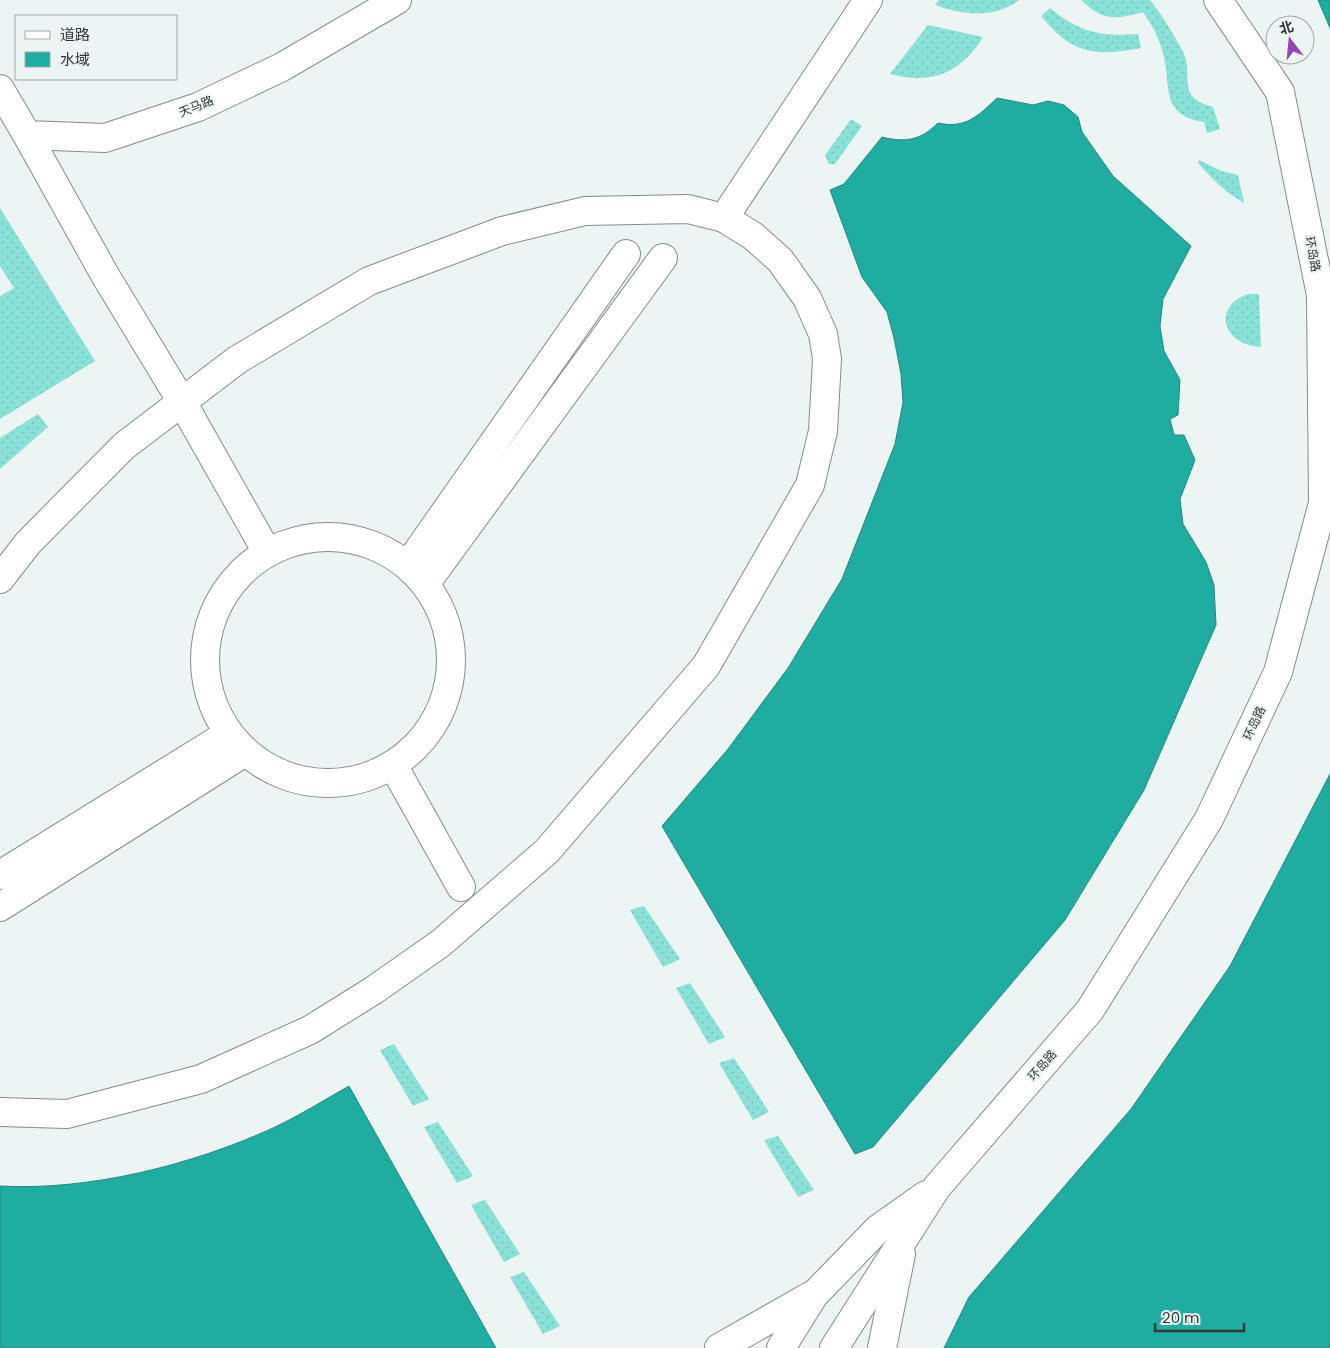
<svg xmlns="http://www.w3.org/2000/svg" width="1330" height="1348" viewBox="0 0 1330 1348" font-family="Poppins,'Noto Sans SC',sans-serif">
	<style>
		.grass { fill: url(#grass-dots) }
		.water { fill: #1faca1; stroke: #258981 }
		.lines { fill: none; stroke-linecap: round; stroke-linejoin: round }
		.street-casing { stroke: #848c8a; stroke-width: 30 }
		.secondary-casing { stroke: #848c8a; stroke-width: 30 }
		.street { stroke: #fff; stroke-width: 28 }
		.secondary { stroke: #fff; stroke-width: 28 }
		.labels { text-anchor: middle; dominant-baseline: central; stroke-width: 4; stroke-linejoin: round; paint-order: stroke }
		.street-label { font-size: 12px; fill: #333636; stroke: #ecf5f3 }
	</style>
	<defs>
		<pattern id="grass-dots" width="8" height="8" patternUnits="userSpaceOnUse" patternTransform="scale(1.25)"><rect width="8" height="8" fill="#8ae1d7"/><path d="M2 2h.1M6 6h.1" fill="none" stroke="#78c2b9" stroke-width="1.8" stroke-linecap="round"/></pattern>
	</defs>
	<rect width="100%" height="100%" fill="#ecf5f3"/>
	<g class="grass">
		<path d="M939,0H1019C995,19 962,15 935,5Z"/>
		<path d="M1081,0H1150C1163,16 1174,35 1183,52C1195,76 1174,96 1213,107L1220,129L1207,133L1204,122C1161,115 1171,89 1164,57C1160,40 1153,26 1143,12C1115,20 1103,21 1081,0Z"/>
		<path d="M1050,8C1079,32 1101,37 1138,34L1141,48C1094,57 1072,54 1041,16Z"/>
		<path d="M928,25L983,37C961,73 932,85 890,74Z"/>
		<path d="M851,119L862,126L835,164H829L825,155Z"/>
		<path d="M1199,160L1221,171L1238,175L1244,203C1226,193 1212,179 1198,163Z"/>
		<path d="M0,208L95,361L0,419V296L14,288L0,266Z"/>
		<path d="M1248,294H1259L1261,347C1223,345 1211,307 1248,294Z"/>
		<path d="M38,414L48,427L0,469V438Z"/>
		<path d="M644,906L680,959L663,967L630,910Z"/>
		<path d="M690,983L725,1037L709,1044L676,988Z"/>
		<path d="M394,1044L429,1099L413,1106L380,1050Z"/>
		<path d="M734,1058L769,1112L753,1120L719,1063Z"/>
		<path d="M438,1122L473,1176L457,1183L424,1127Z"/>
		<path d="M778,1136L814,1190L798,1197L764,1140Z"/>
		<path d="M485,1200L520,1254L504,1262L471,1205Z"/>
		<path d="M524,1272L560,1326L543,1334L510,1277Z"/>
	</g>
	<g class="water">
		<path d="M1318,0H1330V28Z"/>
		<path d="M997,98L1033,105L1048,101L1064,105L1078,117L1082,132L1113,176L1191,246L1163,299L1160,326L1164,351L1180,380L1178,415L1170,419L1174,435H1184L1195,460L1180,499L1183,524L1206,562L1214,585L1216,625L1144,790L1065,920L873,1147L855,1154L662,826L728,749L788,668L842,579L895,444L903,402L901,374L894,338L887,312L862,277L830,190L844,184L882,137C906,143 921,140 938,123C966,129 978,116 997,98Z"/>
		<path d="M1330,774V1348H944L969,1297L1131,1109L1230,966Z"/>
		<path d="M349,1086L496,1348H0V1186C89,1191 192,1165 273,1128C299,1116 324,1100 349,1086Z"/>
	</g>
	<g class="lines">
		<g class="street-casing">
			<g id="street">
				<path d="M182,402L267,552"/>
				<circle cx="328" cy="660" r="123"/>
				<path d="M408,565L626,254"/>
				<path d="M426,583L663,258"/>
				<path d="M393,765L461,887"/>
				<path d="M0,875L228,734"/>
				<path d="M0,907L245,752"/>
			</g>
		</g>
		<g class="secondary-casing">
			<g id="secondary">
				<path d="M0,89L27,135L105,138L198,107L282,67L397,0"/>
				<path d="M27,135L105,275L182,402"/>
				<path d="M724,218L868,0"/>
				<path d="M0,579L28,543L124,446L237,360L369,281L502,231L585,211L688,209L724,218L753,236L780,260L807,298L823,334L827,359L823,431L810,485L706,666L547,851L441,943L374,990L310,1030L201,1079L67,1114L0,1112"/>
				<path d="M719,1348L812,1295"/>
				<path d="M781,1348L814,1295L878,1229L926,1195"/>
				<path d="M834,1348L937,1187L1090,1010L1209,819L1278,672L1323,503L1321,295L1280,92L1218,0"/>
				<path d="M882,1348L901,1254"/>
			</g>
		</g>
		<use href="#street" class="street"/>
		<use href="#secondary" class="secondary"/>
	</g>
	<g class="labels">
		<g class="street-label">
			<text transform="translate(196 106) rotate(-22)">天马路</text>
			<text transform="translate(1313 254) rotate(79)">环岛路</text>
			<text transform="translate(1254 723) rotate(-65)">环岛路</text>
			<text transform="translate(1042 1065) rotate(-49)">环岛路</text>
		</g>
	</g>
	<rect x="15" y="15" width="162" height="65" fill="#ecf5f3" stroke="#a2a9a7"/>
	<rect x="25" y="31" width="25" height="8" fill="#ffffff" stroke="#a2a9a7"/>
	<text x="60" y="40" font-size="15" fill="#333636">道路</text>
	<rect x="25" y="52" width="25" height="15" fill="#1faca1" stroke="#a2a9a7"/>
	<text x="60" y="65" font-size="15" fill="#333636">水域</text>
	<g transform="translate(1290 40) rotate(344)"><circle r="24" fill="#ecf5f3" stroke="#a2a9a7"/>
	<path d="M0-4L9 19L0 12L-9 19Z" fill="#9146b8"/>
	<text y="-8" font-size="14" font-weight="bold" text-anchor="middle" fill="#333636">北</text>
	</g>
	<path d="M1155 1323v8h89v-8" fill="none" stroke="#333636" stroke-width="2.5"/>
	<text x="1162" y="1323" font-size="15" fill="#333636" stroke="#ecf5f3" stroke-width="4" paint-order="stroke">20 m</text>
</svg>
